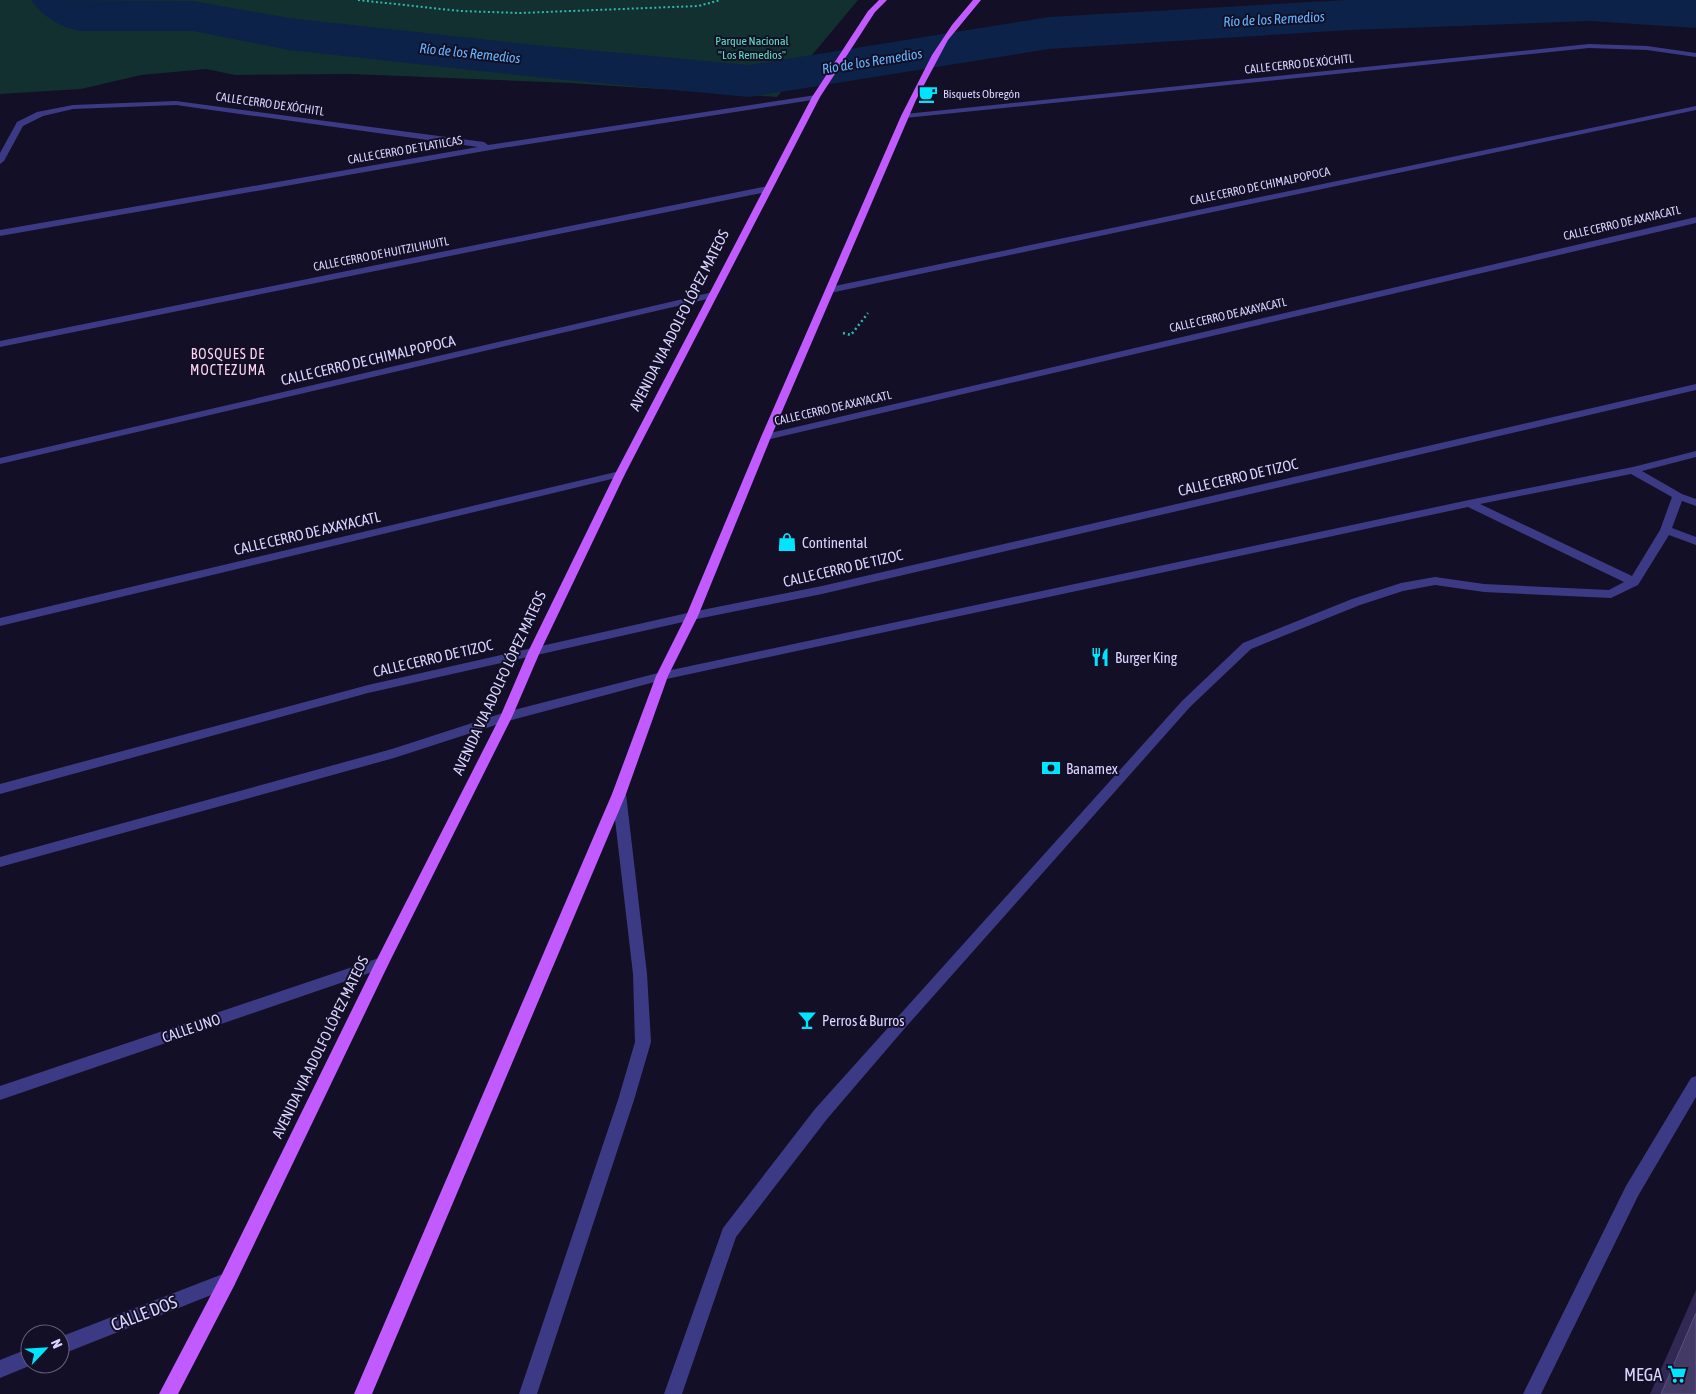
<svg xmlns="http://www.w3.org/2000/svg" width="1696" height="1394" viewBox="0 0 1696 1394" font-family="'Asap Condensed',sans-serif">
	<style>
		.green { fill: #12302f }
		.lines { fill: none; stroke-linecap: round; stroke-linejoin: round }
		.river { fill: #0c2248; fill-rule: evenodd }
		.path-far1 { stroke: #2fb8b0; stroke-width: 2; stroke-dasharray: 2 2.5; stroke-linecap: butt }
		.path { stroke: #2fb8b0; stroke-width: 2.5; stroke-dasharray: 2 3; stroke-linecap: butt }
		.minor { fill: #3d3a85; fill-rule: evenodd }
		.major { fill: #c25bff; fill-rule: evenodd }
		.wall { fill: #312854 }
		.building { fill: #433a66; stroke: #5a527e }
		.labels { text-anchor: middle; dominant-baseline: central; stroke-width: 4; stroke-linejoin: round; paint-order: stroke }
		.far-park-label { font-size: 12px; fill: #5fe0c0; stroke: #130f26 }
		.far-street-label { font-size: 12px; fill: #d9d4ff; stroke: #130f26 }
		.far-poi-label { font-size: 12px; fill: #d9d4ff; stroke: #130f26; text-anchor: start }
		.far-water-label { font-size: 14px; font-style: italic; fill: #62b6ff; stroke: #130f26 }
		.far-neighbourhood-label { font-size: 14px; letter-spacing: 1px; fill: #ffd6f0; stroke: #130f26 }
		.street-label { font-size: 15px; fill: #d9d4ff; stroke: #130f26 }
		.poi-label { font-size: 15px; fill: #d9d4ff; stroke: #130f26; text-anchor: start }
		.near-street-label { font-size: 18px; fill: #d9d4ff; stroke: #130f26 }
		.near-poi-label { font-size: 18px; fill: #d9d4ff; stroke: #130f26; text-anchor: end }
	</style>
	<rect width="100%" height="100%" fill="#130f26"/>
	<path class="green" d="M0,0H858L777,97L570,83L351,74L235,75L206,69L141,75L81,89L0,94Z"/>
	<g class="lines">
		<path class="river" d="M31,0L193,1L289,18L535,45L749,65L1049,17L1346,0H1696V28L1590,21L1350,30L1049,49L749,97L535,77L289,50L193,31H79C59,26 43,17 31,0Z"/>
		<path class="path-far1" d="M358,0L460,11L520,13L698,6L721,0"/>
		<path class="path" d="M843,333L851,335L868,313"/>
		<g class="minor">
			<path d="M1589,44L1647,46L1696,53V57L1647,50L1589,48L905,118L901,116L905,114Z"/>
			<path d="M816,95L820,97L819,99L496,149L0,236V230L478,147L176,105L73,109L43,116L23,126L4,161L0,164V153L17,122L37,112L73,105L176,101L484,142L488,145Z"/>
			<path d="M1696,106V110L830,293L825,290L830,287Z"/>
			<path d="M768,186L772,189L771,191L0,347V341Z"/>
			<path d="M1696,217V223L766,440L761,437L766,434Z"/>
			<path d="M713,292L716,293V297L0,464V458Z"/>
			<path d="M1696,384V390L822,594L692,620L368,693L0,794V784L368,685L692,612L822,586Z"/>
			<path d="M1696,451V457L1642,471L1682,494L1696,499V506L1682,501L1672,528L1696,537V545L1669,535L1638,585L1611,598L1484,592L1435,585L1403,591L1360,605L1251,649L1190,707L905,1028L827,1119L736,1237L682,1394H664L723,1228L815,1109L895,1020L1182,701L1243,643L1352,599L1401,583L1435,577L1484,584L1609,590L1624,582L1468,507L662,680L508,721L394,758L0,867V857L392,749L506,712L662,672L1469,500L1633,467ZM1631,474L1672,497L1660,530L1632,576L1480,504Z"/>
			<path d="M620,471L625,474L624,476L0,626V618Z"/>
			<path d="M619,789L624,790L626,794L647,974L651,1042L634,1100L537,1394H519L618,1100L635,1042L633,974L612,794L614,790Z"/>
			<path d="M382,957L387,959L389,963L387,967L0,1100V1086Z"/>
			<path d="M1696,1076V1097L1638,1196L1541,1394H1523L1626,1186L1691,1078Z"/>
			<path d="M228,1272L234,1274L236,1280L234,1286L60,1355V1337Z"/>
			<path d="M30,1348V1364H34L0,1378V1360Z"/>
		</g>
		<g class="major">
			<path d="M879,0H887L875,12L820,97L625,474L540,652L512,717L389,963L234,1286L178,1394H159L222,1274L375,963L500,717L528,652L615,474L812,97L868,11Z"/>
			<path d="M973,0H981L948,40L916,100L771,437L698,616L668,676L626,794L372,1394H354L612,794L656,676L686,616L761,437L901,116L932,55L952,25Z"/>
		</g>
	</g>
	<path class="wall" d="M1696,1290V1394H1650Z"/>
	<path class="building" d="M1696,1313V1394H1661Z"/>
	<defs>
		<g id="cafe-bare" transform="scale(1.5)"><path d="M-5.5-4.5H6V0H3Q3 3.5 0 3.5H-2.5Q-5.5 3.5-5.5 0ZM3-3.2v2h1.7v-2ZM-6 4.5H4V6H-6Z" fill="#00e5ff" stroke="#130f26" stroke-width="2.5" paint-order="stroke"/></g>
		<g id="shop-bare" transform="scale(1.5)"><path d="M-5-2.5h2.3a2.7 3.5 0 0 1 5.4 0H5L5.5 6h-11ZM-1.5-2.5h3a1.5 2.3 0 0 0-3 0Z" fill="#00e5ff" stroke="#130f26" stroke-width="2.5" paint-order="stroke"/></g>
		<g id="restaurant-bare" transform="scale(1.5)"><path d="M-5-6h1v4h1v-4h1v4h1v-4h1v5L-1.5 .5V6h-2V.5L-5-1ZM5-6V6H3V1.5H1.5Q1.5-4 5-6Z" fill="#00e5ff" stroke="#130f26" stroke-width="2.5" paint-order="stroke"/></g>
		<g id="bank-bare" transform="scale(1.5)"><path d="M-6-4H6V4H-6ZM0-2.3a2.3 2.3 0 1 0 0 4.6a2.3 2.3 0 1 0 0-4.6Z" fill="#00e5ff" stroke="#130f26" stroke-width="2.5" paint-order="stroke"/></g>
		<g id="bar-bare" transform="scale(1.5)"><path d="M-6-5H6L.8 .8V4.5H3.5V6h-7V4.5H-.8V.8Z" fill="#00e5ff" stroke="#130f26" stroke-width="2.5" paint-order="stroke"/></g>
		<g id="supermarket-bare" transform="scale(1.5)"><path d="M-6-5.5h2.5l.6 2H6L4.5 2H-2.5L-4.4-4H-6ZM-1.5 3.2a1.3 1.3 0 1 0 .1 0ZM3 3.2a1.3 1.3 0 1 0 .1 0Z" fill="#00e5ff" stroke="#130f26" stroke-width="2.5" paint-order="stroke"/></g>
	</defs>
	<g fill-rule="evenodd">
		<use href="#cafe-bare" x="928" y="94"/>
		<use href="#shop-bare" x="787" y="542"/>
		<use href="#restaurant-bare" x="1100" y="657"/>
		<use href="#bank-bare" x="1051" y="768"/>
		<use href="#bar-bare" x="807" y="1020"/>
		<use href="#supermarket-bare" x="1677" y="1374"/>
	</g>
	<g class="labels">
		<g class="far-park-label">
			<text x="752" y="41">Parque Nacional<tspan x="752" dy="14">"Los Remedios"</tspan></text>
		</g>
		<g class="far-street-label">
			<text transform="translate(1299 64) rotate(-6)">CALLE CERRO DE XÓCHITL</text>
			<text transform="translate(270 104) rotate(8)">CALLE CERRO DE XÓCHITL</text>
			<text transform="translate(405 150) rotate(-10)">CALLE CERRO DE TLATILCAS</text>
			<text transform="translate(1260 186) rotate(-12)">CALLE CERRO DE CHIMALPOPOCA</text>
			<text transform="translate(1622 223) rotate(-13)">CALLE CERRO DE AXAYACATL</text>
			<text transform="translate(381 254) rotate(-11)">CALLE CERRO DE HUITZILIHUITL</text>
			<text transform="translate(1228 315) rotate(-13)">CALLE CERRO DE AXAYACATL</text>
			<text transform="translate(833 408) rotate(-13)">CALLE CERRO DE AXAYACATL</text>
		</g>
		<g class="far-poi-label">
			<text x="943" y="94">Bisquets Obregón</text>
		</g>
		<g class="far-water-label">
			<text transform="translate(1274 19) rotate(-3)">Río de los Remedios</text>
			<text transform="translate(470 53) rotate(6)">Río de los Remedios</text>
			<text transform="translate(872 61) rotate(-9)">Río de los Remedios</text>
		</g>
		<g class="far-neighbourhood-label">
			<text x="228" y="354">BOSQUES DE<tspan x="228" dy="16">MOCTEZUMA</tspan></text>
		</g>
		<g class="street-label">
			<text transform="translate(679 320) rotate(-63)">AVENIDA VIA ADOLFO LÓPEZ MATEOS</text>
			<text transform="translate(368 360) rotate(-13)">CALLE CERRO DE CHIMALPOPOCA</text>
			<text transform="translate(1238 477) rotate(-13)">CALLE CERRO DE TIZOC</text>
			<text transform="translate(307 533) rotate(-13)">CALLE CERRO DE AXAYACATL</text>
			<text transform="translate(843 568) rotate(-13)">CALLE CERRO DE TIZOC</text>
			<text transform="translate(433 658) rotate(-13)">CALLE CERRO DE TIZOC</text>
			<text transform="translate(499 683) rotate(-65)">AVENIDA VIA ADOLFO LÓPEZ MATEOS</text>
			<text transform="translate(191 1028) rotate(-19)">CALLE UNO</text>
			<text transform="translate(320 1047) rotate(-64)">AVENIDA VIA ADOLFO LÓPEZ MATEOS</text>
		</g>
		<g class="poi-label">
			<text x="802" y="542">Continental</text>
			<text x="1115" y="657">Burger King</text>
			<text x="1066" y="768">Banamex</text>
			<text x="822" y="1020">Perros &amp; Burros</text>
		</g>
		<g class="near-street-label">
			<text transform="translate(144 1313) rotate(-21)">CALLE DOS</text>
		</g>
		<g class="near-poi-label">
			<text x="1662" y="1374">MEGA</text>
		</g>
	</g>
	<g transform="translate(45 1349) rotate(65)"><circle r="24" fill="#130f26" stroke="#625e7d"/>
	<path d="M0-4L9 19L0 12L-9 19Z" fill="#00e5ff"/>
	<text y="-8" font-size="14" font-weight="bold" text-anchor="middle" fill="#d9d4ff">N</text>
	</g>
</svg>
